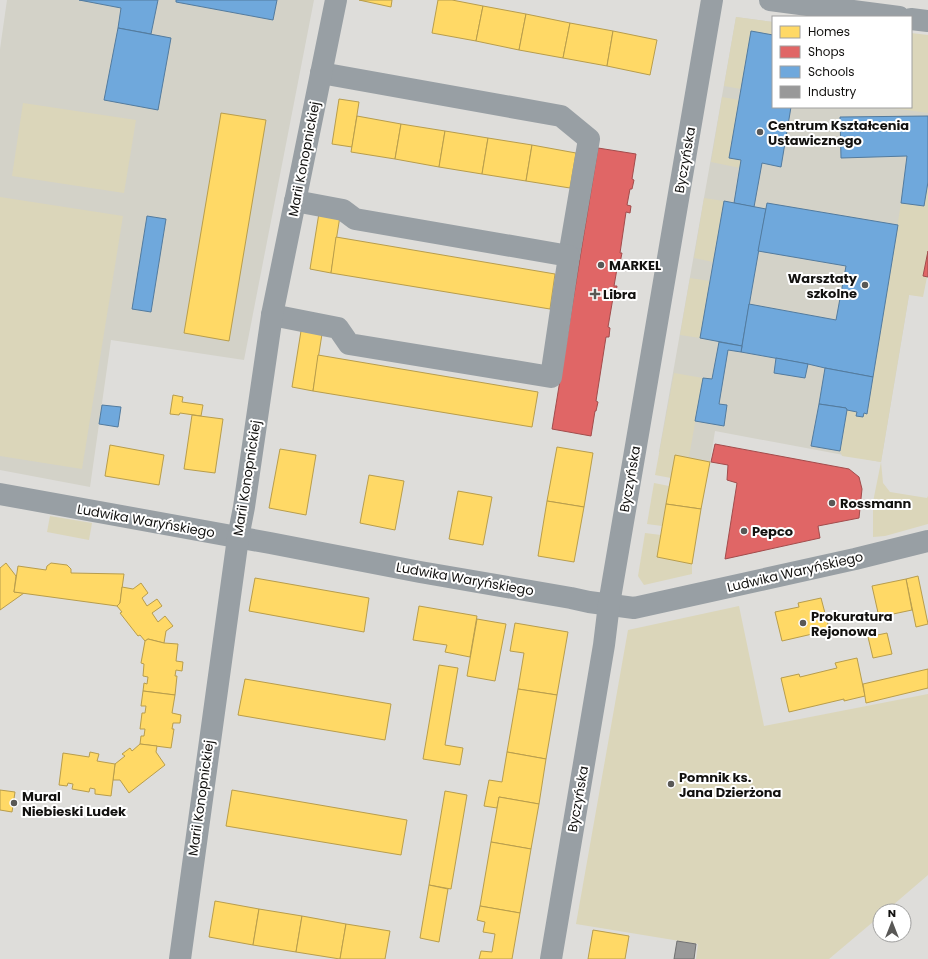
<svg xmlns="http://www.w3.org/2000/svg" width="928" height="959" viewBox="0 0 928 959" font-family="Poppins,sans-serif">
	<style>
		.built { fill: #d3d2c8 }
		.green { fill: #dbd6ba }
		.homes { fill: #ffd966; stroke: #b89d4c }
		.shops { fill: #e06666; stroke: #a24c4c }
		.schools { fill: #6fa8dc; stroke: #537b9e }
		.industry { fill: #999; stroke: #707070 }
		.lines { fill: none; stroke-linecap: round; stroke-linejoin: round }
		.minor { stroke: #989fa4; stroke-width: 22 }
		.poi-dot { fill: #595856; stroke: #fff; stroke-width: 1.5 }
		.labels { text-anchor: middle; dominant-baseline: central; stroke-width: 4; stroke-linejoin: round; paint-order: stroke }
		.poi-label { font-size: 13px; font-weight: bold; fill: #12110f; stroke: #fff; text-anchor: start }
		.street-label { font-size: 13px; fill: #12110f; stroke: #fff }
	</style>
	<rect width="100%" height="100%" fill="#deddda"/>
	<g class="built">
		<path d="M7,0H314L244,360L111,340L90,487L0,470V49Z"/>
		<path d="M736,17L773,22V107H911L928,45V182L881,462L715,431L710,462L659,452Z"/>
	</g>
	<g class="green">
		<path d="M736,17L773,22V35L751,31L741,89L724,86Z"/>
		<path d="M911,33L928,35V113L885,107H911Z"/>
		<path d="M722,97L739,100L729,157L741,160L740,168L711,162Z"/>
		<path d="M23,103L136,120L124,193L12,176Z"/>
		<path d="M928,182V251L923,276L927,277L923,297L909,295L881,462L883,483L890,492L927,498L928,496V524L885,536L873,537V502L881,462L842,456L840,451L847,410L857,412V416L863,417L864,413L867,414L901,203L924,206Z"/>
		<path d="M0,197L123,216L82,469L0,456Z"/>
		<path d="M704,198L724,201L713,262L694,258Z"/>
		<path d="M690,278L710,281L700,338L680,335Z"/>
		<path d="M674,373L703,378L689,457L675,455L671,478L655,475Z"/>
		<path d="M654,483L669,486L662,526L647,524Z"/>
		<path d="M50,516L92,523L89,540L47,532Z"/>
		<path d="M645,533L661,535L657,557L692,564V574L644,585L638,576Z"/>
		<path d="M739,606L764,726L928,694V875L886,911H880V916L829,959H696L698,944L576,924L628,630Z"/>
	</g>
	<g class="homes">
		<path d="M359,0H392L391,7Z"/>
		<path d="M438,0H452L483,6L476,41L432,33Z"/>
		<path d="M483,6L526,14L519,50L476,41Z"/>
		<path d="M526,14L570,23L563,58L519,50Z"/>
		<path d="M570,23L613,31L607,66L563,58Z"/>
		<path d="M613,31L657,40L650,75L607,66Z"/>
		<path d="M339,99L359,102L352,147L332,144Z"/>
		<path d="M221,113L266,120L229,341L184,333Z"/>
		<path d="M357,116L401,124L395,159L351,152Z"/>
		<path d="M401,124L445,131L439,167L395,159Z"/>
		<path d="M445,131L488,138L482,174L439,167Z"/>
		<path d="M488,138L532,145L526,181L482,174Z"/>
		<path d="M532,145L576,153L570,188L526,181Z"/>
		<path d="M319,213L340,216L331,273L310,269Z"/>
		<path d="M336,237L555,274L550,309L331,273Z"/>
		<path d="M301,331L322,334L313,391L292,387Z"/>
		<path d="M318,355L538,392L532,427L313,391Z"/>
		<path d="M173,395L183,397L182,402L203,405L201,416L180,413L179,415L170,414Z"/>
		<path d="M192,415L223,419L215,473L184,469Z"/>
		<path d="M110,445L164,455L159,485L105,476Z"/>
		<path d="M557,447L593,453L584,507L547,501Z"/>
		<path d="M280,449L316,455L306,515L269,508Z"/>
		<path d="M675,455L710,462L701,509L666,504Z"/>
		<path d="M369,475L404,481L395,530L360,523Z"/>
		<path d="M458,491L492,497L483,545L449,539Z"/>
		<path d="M547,501L584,507L574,562L538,556Z"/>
		<path d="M666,504L701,509L692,564L657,557Z"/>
		<path d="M6,563L16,576L14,592L24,593L0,610V568Z"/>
		<path d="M51,563L67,565L71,569V573L124,574L120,603L117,606L14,592L18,566L46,570L47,566Z"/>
		<path d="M918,576L928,624L916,627L906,579Z"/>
		<path d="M255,578L369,598L364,632L249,611Z"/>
		<path d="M906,579L912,610L879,617L872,586Z"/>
		<path d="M141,583L148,593L142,598L147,606L157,599L162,606L152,613L158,622L165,616L173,626L166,631L164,643L148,639L145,641L140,635L138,636L120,613L122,612L117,606L120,603L122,587L133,589Z"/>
		<path d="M821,598L830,632L821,634V632L782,641L775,612L799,607L798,603Z"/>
		<path d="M419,606L477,616L470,657L445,652L447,645L413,640Z"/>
		<path d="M477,619L506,624L495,681L467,676Z"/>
		<path d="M515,623L568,632L557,695L518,689L524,653L510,651Z"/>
		<path d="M887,633L892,654L873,658L868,637Z"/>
		<path d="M148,639L164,643L178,644L176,661L183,662L182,671L176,670L175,676H177L175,695L143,691L144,683L147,684L148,677L143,676L144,664L141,663L145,641Z"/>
		<path d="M857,658L865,696L844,701V699L789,712L781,678L799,674L800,677L837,668L835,663Z"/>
		<path d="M439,665L458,668L445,745L463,748L460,765L423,759Z"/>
		<path d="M928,669V688L866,703L863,684Z"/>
		<path d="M245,679L391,704L385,740L238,715Z"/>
		<path d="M518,689L557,695L546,759L507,752Z"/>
		<path d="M143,691L175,695L172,713L181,715L180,723H173L172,729H174L171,748L140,744L141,736H144L145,729H140L142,713H145L146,706H141Z"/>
		<path d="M140,744L157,746L156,752L165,765L129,793L120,780H113L115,764L125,756L122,754L130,748L132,751Z"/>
		<path d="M90,752L99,754L97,761L115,764L111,796L95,794V789L90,788L89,792L72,789L73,784L68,783L67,786L59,785L63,753L89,757Z"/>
		<path d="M507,752L546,759L539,804L499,797L497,808L484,806L489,780L502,782Z"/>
		<path d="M0,790L15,792L12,812L0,810Z"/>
		<path d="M232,790L407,820L401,855L226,826Z"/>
		<path d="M445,791L467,795L451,889L429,885Z"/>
		<path d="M499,797L539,804L531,849L491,842Z"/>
		<path d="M491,842L531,849L520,913L480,906Z"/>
		<path d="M429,885L448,889L439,942L420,938Z"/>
		<path d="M215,901L259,909L253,945L209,937Z"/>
		<path d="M480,906L520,913L512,959H479L481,951L492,952L495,934L483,932L485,922L477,920Z"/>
		<path d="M259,909L302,916L296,952L253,945Z"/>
		<path d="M302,916L346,924L340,959L296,952Z"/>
		<path d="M346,924L390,931L385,959H340Z"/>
		<path d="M593,930L629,936L625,959H588Z"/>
	</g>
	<g class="shops">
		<path d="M598,148L636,154L632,179L634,180L632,189H630L627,205L631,206L630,213L626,212L620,253H622L620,263H618L614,286H617L616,292H614L608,327L610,328L609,337H606L596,401L598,402L596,411H595L591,436L552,429Z"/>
		<path d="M928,251V277L923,276Z"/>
		<path d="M715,444L849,469L859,477L862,489L859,518L818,526L820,538L725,559L737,483L727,480L728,465L711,462Z"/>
	</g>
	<g class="schools">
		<path d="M79,0H158L151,34L118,28L121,8Z"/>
		<path d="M176,0H277L273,20L176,2Z"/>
		<path d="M118,28L171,38L158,110L104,100Z"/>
		<path d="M751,31L773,35V107H791L781,167L762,163L754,207L734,203L741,160L729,158Z"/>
		<path d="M928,116V182L924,206L901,203L907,156L841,158L840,117Z"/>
		<path d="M724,201L766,209L742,346L700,338Z"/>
		<path d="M767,203L898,225L873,377L825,368L808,364L741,352L749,304L836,320L846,266L758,251Z"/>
		<path d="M147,216L166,219L151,312L132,309Z"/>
		<path d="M719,342L742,346L741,352L728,350L719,404L727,405L724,426L695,421L703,378L712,379Z"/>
		<path d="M776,358L808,364L805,378L774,373Z"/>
		<path d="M825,368L873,377L867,414L864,413L863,417L856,416L857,412L847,410L846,408L819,404Z"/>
		<path d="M819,404L846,408L847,410L840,451L811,446Z"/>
		<path d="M102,405L121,407L118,427L99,424Z"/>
	</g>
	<path class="industry" d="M677,941L696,944L694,959H674Z"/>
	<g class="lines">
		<g class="minor">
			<path d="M770,0L899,17"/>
			<path d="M911,19L928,21"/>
			<path d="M321,73L561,116L589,139L569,256"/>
			<path d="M272,315L338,328L349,344L551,377L569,256L355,219L343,210L295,201"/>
			<path d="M0,494L270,543L420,572L571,598L589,602L634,608L855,559L928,541"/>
			<path d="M180,959L238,538L244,507L272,315L336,0"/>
			<path d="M551,959L604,645L609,604L712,0"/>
		</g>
	</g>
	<g class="poi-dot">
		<circle cx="760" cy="132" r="4"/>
		<circle cx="601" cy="265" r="4"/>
		<circle cx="865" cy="285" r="4"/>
		<path d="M593 288h4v4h4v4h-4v4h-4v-4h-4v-4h4z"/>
		<circle cx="832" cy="503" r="4"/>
		<circle cx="744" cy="531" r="4"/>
		<circle cx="803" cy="623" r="4"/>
		<circle cx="671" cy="784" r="4"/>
		<circle cx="14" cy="803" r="4"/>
	</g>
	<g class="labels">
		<g class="poi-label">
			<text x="768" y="125">Centrum Kształcenia<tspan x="768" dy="15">Ustawicznego</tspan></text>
			<text x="609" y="265">MARKEL</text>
			<text x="857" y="278" text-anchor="end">Warsztaty<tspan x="857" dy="15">szkolne</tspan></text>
			<text x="603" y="294">Libra</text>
			<text x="840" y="503">Rossmann</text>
			<text x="752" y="531">Pepco</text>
			<text x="811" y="616">Prokuratura<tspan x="811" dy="15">Rejonowa</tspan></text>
			<text x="679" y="777">Pomnik ks.<tspan x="679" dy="15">Jana Dzierżona</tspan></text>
			<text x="22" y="796">Mural<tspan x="22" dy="15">Niebieski Ludek</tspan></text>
		</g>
		<g class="street-label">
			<text transform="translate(304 159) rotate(-79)">Marii Konopnickiej</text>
			<text transform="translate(685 160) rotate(-80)">Byczyńska</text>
			<text transform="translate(247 478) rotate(-81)">Marii Konopnickiej</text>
			<text transform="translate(630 479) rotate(-80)">Byczyńska</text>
			<text transform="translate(146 521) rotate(10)">Ludwika Waryńskiego</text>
			<text transform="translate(795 572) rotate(-13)">Ludwika Waryńskiego</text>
			<text transform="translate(465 579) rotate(10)">Ludwika Waryńskiego</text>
			<text transform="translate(201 798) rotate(-82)">Marii Konopnickiej</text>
			<text transform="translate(578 799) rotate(-80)">Byczyńska</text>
		</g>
	</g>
	<rect x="772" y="16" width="140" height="92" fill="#ffffff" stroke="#a0a09f"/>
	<rect x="780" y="26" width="20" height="12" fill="#ffd966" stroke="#a0a09f"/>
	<text x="808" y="36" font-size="12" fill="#12110f">Homes</text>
	<rect x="780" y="46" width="20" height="12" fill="#e06666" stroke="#a0a09f"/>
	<text x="808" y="56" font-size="12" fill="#12110f">Shops</text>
	<rect x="780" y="66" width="20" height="12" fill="#6fa8dc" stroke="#a0a09f"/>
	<text x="808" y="76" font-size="12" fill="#12110f">Schools</text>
	<rect x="780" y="86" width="20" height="12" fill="#999999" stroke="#a0a09f"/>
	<text x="808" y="96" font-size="12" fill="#12110f">Industry</text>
	<g transform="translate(892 923)"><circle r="19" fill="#ffffff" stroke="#a0a09f"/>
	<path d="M0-3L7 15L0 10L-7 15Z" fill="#595856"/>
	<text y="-6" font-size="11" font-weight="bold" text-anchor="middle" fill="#12110f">N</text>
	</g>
</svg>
